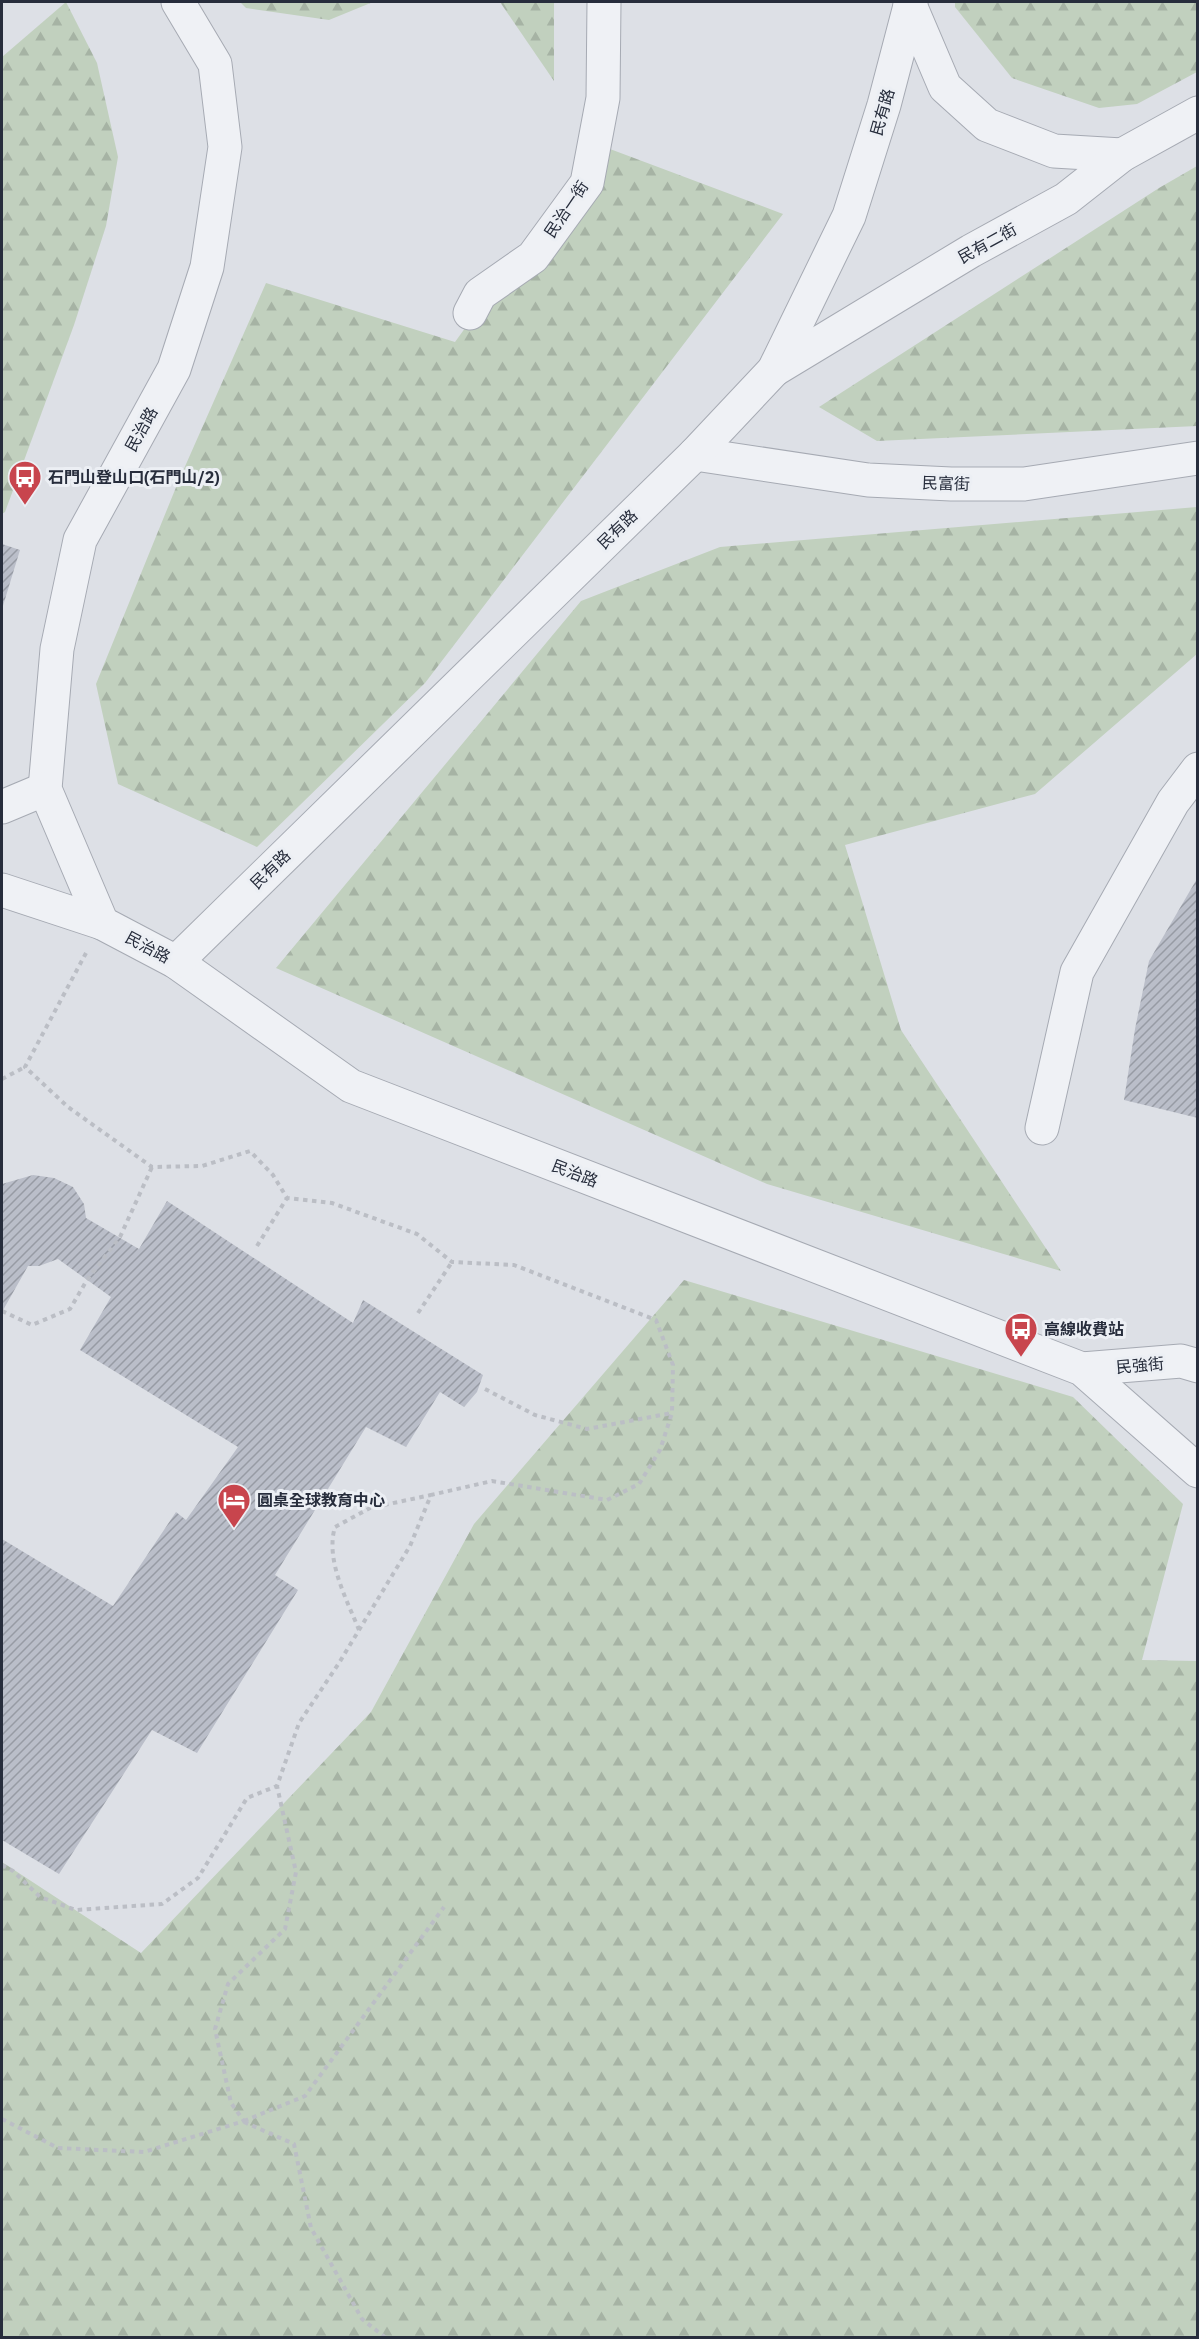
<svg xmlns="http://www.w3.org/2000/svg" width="1199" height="2339" viewBox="0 0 1199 2339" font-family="'IBM Plex Sans','Noto Sans TC',sans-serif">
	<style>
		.forest { fill: url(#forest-firs) }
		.building { fill: url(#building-hatch) }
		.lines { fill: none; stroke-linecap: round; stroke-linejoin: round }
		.minor-casing { stroke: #a6aab3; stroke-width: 35 }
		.path { stroke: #bbbec5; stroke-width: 4; stroke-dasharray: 4.5 4.5; stroke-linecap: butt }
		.minor { stroke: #eff1f5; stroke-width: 33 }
		.labels { text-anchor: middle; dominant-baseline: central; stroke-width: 6; stroke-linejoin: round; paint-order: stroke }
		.street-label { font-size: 16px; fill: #272d3c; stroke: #eceff4 }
		.poi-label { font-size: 16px; font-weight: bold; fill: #272d3c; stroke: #eceff4; text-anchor: start }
	</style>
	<defs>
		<pattern id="forest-firs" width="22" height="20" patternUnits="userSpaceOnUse" patternTransform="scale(1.5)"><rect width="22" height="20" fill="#c1d0be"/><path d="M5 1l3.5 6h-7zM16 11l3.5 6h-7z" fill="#a6b3a4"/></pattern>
		<pattern id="building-hatch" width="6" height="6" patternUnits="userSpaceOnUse" patternTransform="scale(1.5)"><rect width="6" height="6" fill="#babec9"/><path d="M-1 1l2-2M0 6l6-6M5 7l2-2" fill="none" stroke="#979ba4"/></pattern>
	</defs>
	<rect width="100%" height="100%" fill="#dde0e6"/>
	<g class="forest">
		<path d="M66,2L97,63L118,157L106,226L74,325L5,512L2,514V57Z"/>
		<path d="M240,2H373L329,20L246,8Z"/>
		<path d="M500,2H554V81Z"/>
		<path d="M955,2H1197V72L1137,104L1099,108L1012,78L955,7Z"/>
		<path d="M602,146L783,214L425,683L257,847L118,784L96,684L179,480L266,283L455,342L555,204Z"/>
		<path d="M1197,166V426L877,441L819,407L1159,188Z"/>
		<path d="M1197,507V654L1035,794L845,845L901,1030L1061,1271L767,1184L276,968L581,601L720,547Z"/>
		<path d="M684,1280L1073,1397L1183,1504L1142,1660L1197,1661V2337H2V1862L141,1953L371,1712L474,1524Z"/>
	</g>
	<g class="building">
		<path d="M2,544L20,550L2,609Z"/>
		<path d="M1198,877V1118L1124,1100L1135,1029L1149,961Z"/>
		<path d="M33,1175L54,1178L73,1187L84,1204L86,1218L139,1249L167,1201L353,1323L363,1300L483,1375L477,1392L464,1407L440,1392L406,1447L366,1427L275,1575L298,1590L197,1753L152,1730L59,1874L2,1840V1539L113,1606L176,1512L186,1520L238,1447L80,1350L111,1297L58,1259L39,1266H28L2,1312V1184Z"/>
	</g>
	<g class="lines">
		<g class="minor-casing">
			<g id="minor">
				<path d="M178,2L215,64L225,147L207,267L174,369L80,540L57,649L45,789L102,923L176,962L351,1086L1082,1369L1198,1471"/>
				<path d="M910,5L945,87L987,125L1054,151L1122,155"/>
				<path d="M470,313L480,294L533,257L587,183L603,98L604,2"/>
				<path d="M774,370L971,251L1066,199L1122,155L1198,113"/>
				<path d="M695,454L868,480L951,484H1024L1198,458"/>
				<path d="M2,807L45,789"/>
				<path d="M2,890L102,923"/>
				<path d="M176,962L695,454L774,370L849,216L884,105L911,2"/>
				<path d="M1042,1128L1077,972L1173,802L1198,769"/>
				<path d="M1082,1369L1181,1361L1198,1366"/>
			</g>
		</g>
		<g class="path">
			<path d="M2,1079L25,1067"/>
			<path d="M257,1246L287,1198"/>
			<path d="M2,1311L32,1325L70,1309L87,1280L120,1237L152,1167"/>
			<path d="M418,1313L452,1262"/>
			<path d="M485,1389L535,1415L587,1429L672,1413"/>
			<path d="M359,1630C347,1600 325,1560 335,1527L370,1508L431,1495"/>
			<path d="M2,1865L13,1871L40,1897L76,1910L162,1904L198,1878L247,1798L277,1786"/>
			<path d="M2,2119L58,2148L144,2152L244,2121L231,2103L215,2029L228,1984L285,1929L296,1872L277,1786L299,1723L339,1663L410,1546L431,1495L492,1481L607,1500L639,1484L660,1450L672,1413L673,1365L656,1320L514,1265L452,1262L417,1234L332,1203L287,1198L273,1175L250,1151L202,1166L152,1167L68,1107L25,1067L86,953"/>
			<path d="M244,2121L305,2096L444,1907"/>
			<path d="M244,2122L294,2144L311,2228L362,2319L386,2338"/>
		</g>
		<use href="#minor" class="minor"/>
	</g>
	<defs>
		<g id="bus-pin" transform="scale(1.725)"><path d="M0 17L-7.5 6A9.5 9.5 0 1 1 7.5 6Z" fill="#c8454d" stroke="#eceff4"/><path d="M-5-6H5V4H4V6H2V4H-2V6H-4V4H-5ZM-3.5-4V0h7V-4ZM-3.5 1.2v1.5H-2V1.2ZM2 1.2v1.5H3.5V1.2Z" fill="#fff"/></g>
		<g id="hotel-pin" transform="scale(1.725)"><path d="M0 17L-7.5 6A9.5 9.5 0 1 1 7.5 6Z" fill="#c8454d" stroke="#eceff4"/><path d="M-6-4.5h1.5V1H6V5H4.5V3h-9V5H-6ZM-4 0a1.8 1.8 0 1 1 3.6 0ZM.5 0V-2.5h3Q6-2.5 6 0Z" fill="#fff"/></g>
	</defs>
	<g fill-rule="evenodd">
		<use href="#bus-pin" x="25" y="477"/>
		<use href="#bus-pin" x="1021" y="1329"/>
		<use href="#hotel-pin" x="234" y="1500"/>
	</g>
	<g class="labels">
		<g class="street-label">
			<text transform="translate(882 112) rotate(-74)">民有路</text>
			<text transform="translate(566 209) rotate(-56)">民治一街</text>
			<text transform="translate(987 243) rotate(-29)">民有二街</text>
			<text transform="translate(141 429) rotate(-61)">民治路</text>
			<text transform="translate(946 483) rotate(2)">民富街</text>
			<text transform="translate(617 529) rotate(-44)">民有路</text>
			<text transform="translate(270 869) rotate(-44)">民有路</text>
			<text transform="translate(148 947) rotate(28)">民治路</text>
			<text transform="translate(575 1173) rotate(21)">民治路</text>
			<text transform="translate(1140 1365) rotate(-5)">民強街</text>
		</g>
		<g class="poi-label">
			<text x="48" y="477">石門山登山口(石門山/2)</text>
			<text x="1044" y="1329">高線收費站</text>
			<text x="257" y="1500">圓桌全球教育中心</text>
		</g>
	</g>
	<rect width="1199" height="2339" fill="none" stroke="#272d3c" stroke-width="6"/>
</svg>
